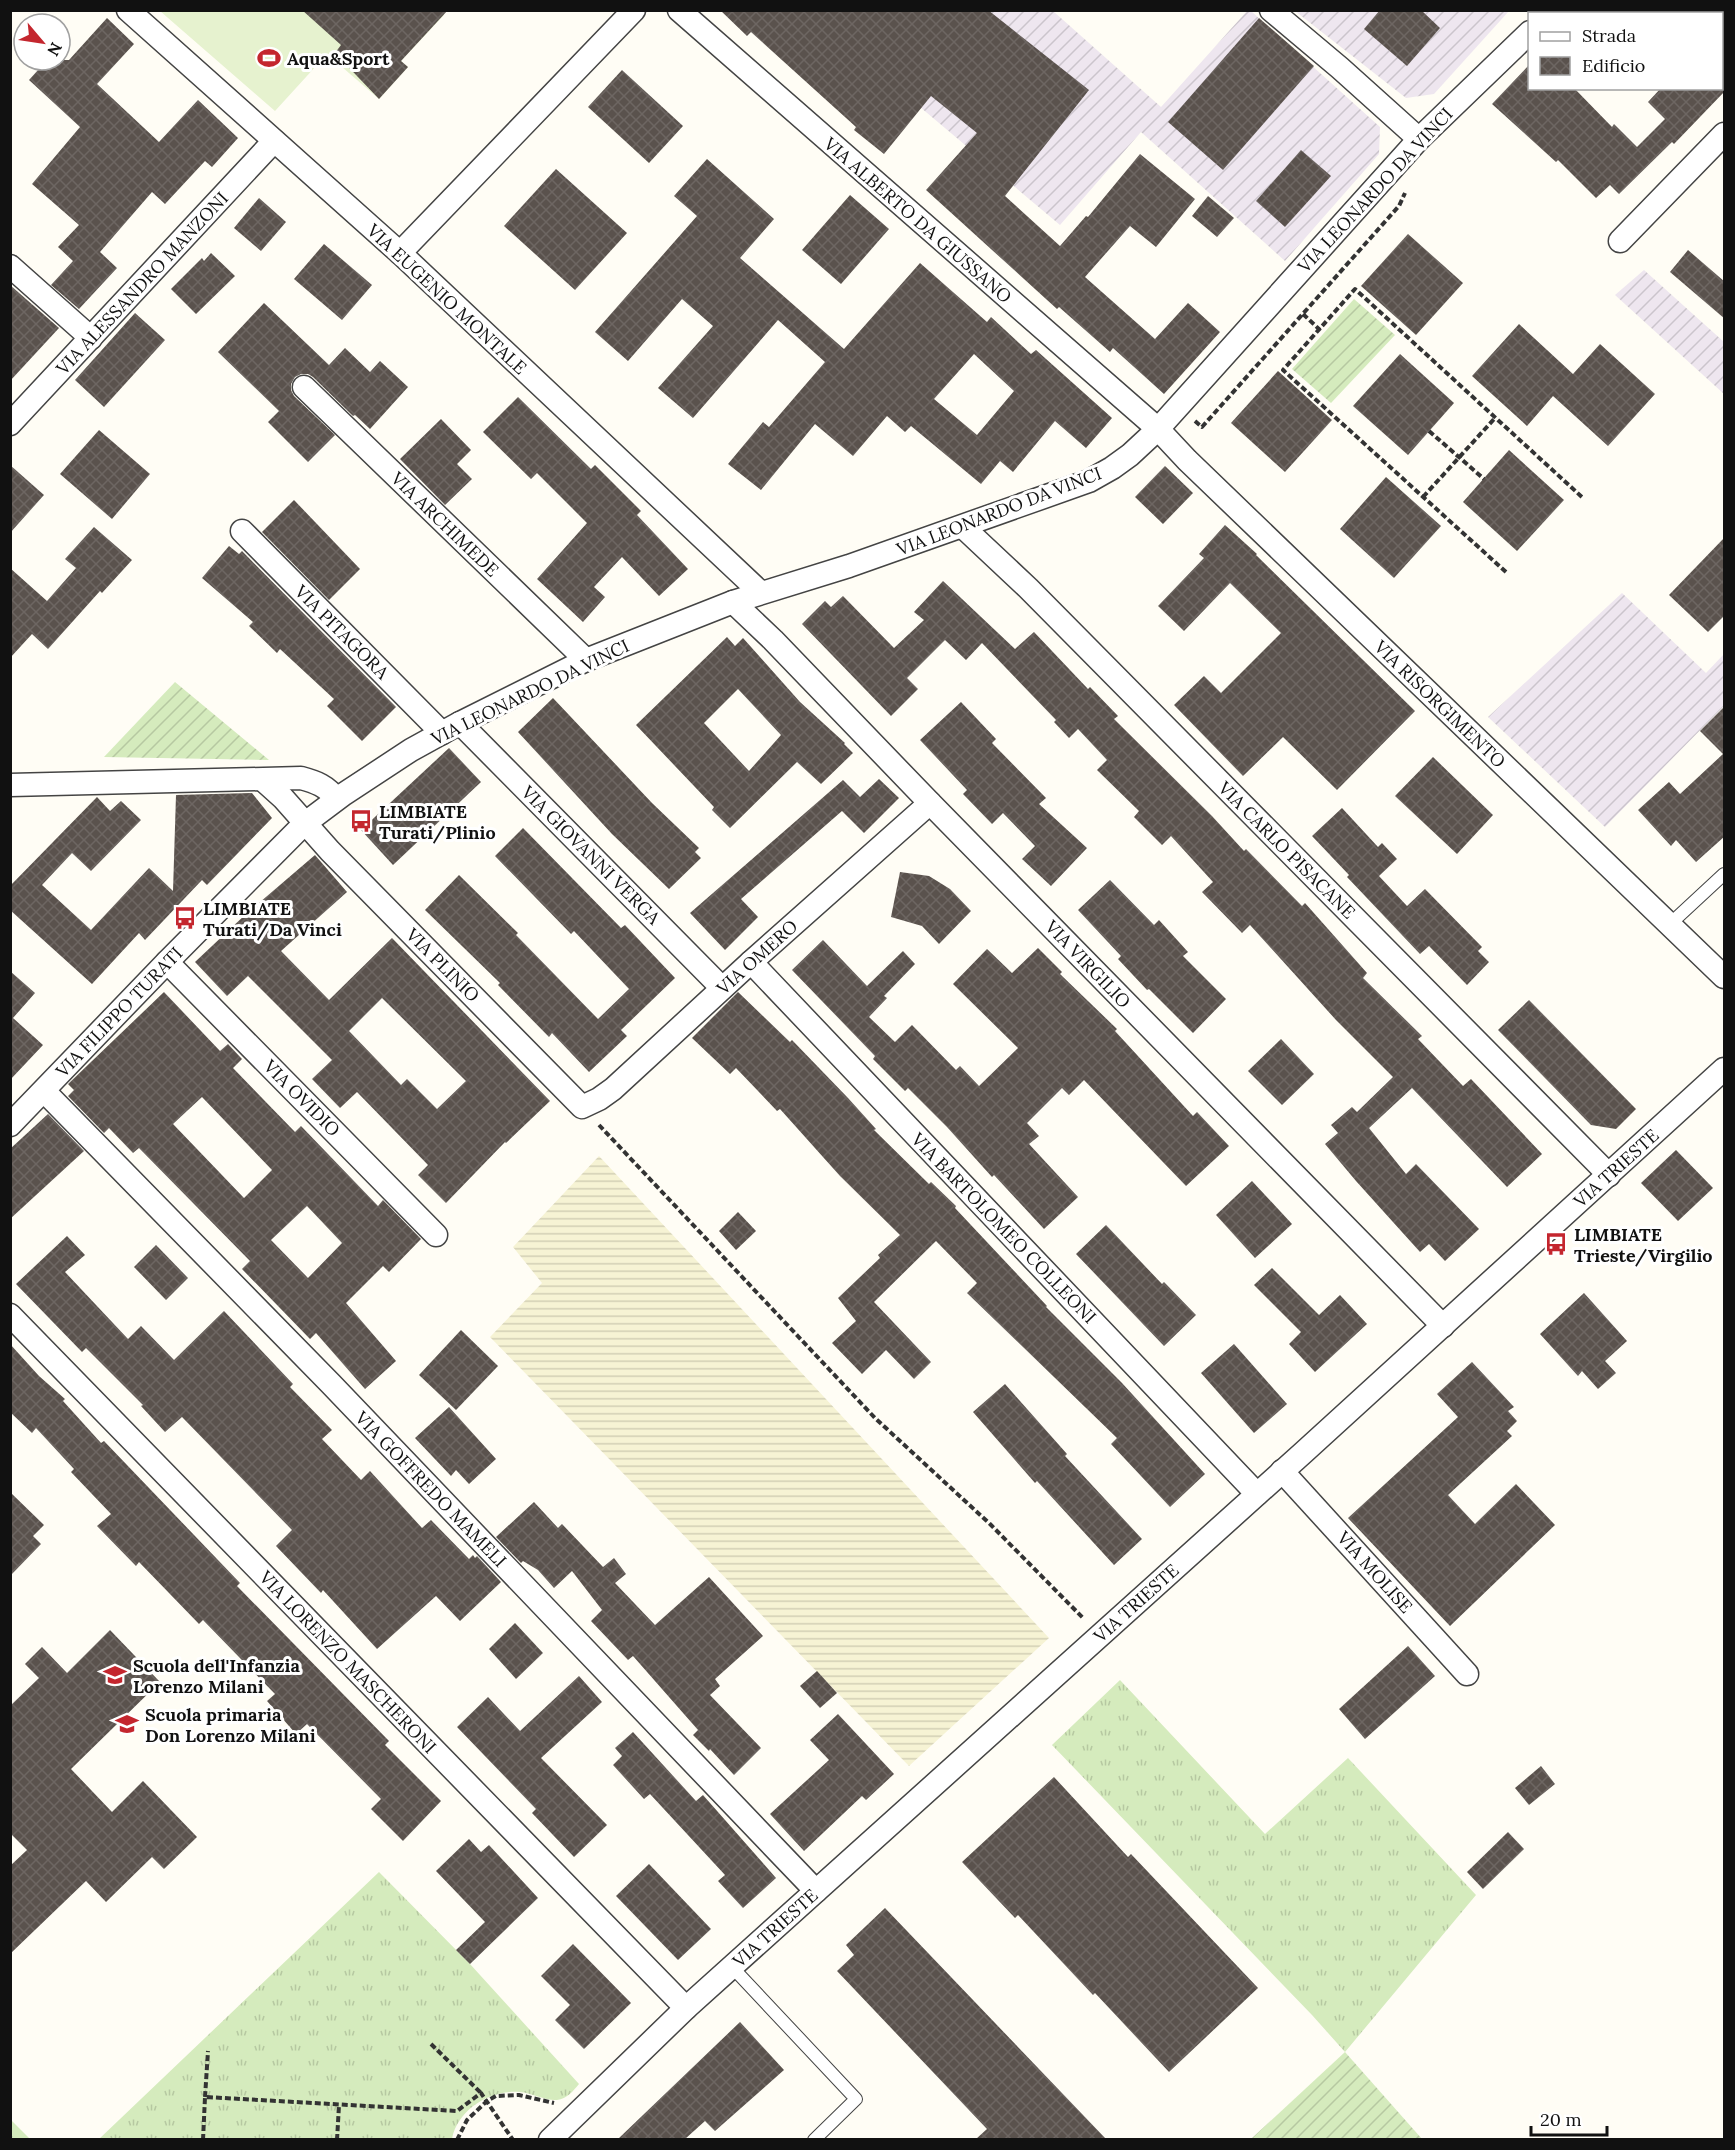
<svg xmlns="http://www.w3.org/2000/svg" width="1735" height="2150" viewBox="0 0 1735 2150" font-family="Lora,serif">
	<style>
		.industrial { fill: url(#industrial-furrows) }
		.farmland { fill: url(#farmland-rules) }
		.grass { fill: url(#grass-tufts) }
		.garden { fill: url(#garden-furrows) }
		.pitch { fill: #e6f2cf }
		.building { fill: url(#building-cross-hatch); fill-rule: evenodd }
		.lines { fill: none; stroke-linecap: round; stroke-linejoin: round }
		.lane-casing { stroke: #444; stroke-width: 14 }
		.street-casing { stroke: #444; stroke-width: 25 }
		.path { stroke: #333; stroke-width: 4; stroke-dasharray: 6 3; stroke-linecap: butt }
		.lane { stroke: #fff; stroke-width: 12 }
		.street { stroke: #fff; stroke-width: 22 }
		.labels { text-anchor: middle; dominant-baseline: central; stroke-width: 6; stroke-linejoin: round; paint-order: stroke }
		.poi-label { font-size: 18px; font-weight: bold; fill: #111; stroke: #fff; text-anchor: start }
		.street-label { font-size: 18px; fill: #111; stroke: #fff }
	</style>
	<defs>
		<pattern id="industrial-furrows" width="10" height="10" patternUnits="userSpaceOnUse" patternTransform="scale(1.5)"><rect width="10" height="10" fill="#eee6ef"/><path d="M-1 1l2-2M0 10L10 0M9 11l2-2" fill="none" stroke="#cbc4cc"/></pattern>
		<pattern id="farmland-rules" width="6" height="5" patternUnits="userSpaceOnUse" patternTransform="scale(1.5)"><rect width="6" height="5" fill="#f6f3d4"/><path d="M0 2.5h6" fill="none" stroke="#d2cfb5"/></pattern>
		<pattern id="grass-tufts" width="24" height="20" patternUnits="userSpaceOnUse" patternTransform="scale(1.5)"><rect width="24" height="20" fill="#d5ebbd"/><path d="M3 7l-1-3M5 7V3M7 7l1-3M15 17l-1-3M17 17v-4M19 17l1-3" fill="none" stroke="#b6c8a1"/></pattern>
		<pattern id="garden-furrows" width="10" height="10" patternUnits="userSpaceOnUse" patternTransform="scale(1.5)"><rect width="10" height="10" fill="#d5ebbd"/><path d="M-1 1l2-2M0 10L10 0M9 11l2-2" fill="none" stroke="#b6c8a1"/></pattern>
		<pattern id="building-cross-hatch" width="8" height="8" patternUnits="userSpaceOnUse" patternTransform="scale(1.5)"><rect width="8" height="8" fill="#5a524d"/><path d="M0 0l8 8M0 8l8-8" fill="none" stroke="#6d6662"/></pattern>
	</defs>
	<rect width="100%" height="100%" fill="#fffdf5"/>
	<g class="industrial">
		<path d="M806,11H1053L1161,107L1247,11H1251L1380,127L1379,154L1285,261L1141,132L1060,225Z"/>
		<path d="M1295,11H1509L1434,94L1406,98Z"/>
		<path d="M1644,270L1724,342V394L1615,295Z"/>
		<path d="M1622,593L1706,673L1724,654V706L1605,827L1488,717Z"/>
	</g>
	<path class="farmland" d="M599,1156L1049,1638L909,1766L490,1337L542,1283L513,1247Z"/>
	<g class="grass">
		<path d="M1120,1680L1265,1834L1348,1758L1476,1895L1345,2052L1312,2015L1052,1745Z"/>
		<path d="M379,1872L470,1964L579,2084C573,2091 567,2099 557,2100C546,2101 532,2093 520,2092C490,2090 458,2109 452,2139L98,2140Z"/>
		<path d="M10,2120H11L30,2139H11Z"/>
	</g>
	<g class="garden">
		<path d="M1354,299L1395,335L1331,403L1292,369Z"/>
		<path d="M175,682L269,760L104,757Z"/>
		<path d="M1345,2052L1422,2139H1251Z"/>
	</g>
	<path class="pitch" d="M440,10L444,15L401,61L408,67L379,99L327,54L275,111L160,11Z"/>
	<g class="building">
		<path d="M302,10H448L401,61L408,67L379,99L335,53L341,45Z"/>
		<path d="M720,10H988L1089,90L1005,196L1060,246L1086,216L1088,217L1140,154L1195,199L1156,247L1130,226L1085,277L1155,339L1188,303L1220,332L1164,394L1113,348L1110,352L1059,307L1057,309L926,190L977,133L931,96L884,154L854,130L856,127L751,32L747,36Z"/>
		<path d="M1380,10H1421L1440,28L1407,66L1364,29Z"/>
		<path d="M107,18L134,44L97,84L159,142L198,100L238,138L212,167L205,161L165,204L152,192L100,252L117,268L79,309L51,285L73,261L58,247L79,225L32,184L80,127L29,80L47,60H69Z"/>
		<path d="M1259,18L1314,66L1223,170L1168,122Z"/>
		<path d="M1530,64V88H1574L1612,127L1614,124L1637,147L1665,119L1648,102L1661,88H1725V91L1674,144L1672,142L1619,194L1610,185L1596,198L1558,160L1556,162L1492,104Z"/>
		<path d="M622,70L683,126L649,163L588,107Z"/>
		<path d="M1301,150L1331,176L1285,227L1256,201Z"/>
		<path d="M707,159L774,219L740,258L844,349L920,263L987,322L991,317L1031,354L1036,350L1112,418L1086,448L1055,421L1013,472L1000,461L981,484L911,426L905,432L887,416L853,456L815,424L761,490L728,464L763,422L769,427L825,362L778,320L693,418L658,388L713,326L682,299L628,361L595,332L697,216L674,196ZM974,354L1014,391L977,435L934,399Z"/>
		<path d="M556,169L627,233L575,290L504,226Z"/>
		<path d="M850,195L889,229L841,284L802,250Z"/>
		<path d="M1208,196L1234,218L1217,237L1192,216Z"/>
		<path d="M259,198L286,222L261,251L234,228Z"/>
		<path d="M1408,234L1463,283L1416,335L1361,286Z"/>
		<path d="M324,244L372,285L342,320L294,279Z"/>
		<path d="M1688,250L1725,282V319L1670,272Z"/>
		<path d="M211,253L235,276L196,314L171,289L202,258L204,261Z"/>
		<path d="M10,285L59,328L10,381Z"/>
		<path d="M264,303L329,365L345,348L370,372L380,361L408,387L370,429L355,415L353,416L313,377L308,374H301L295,377L291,384V390L294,396L335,435L308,462L268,422L279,411L218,352Z"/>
		<path d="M135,313L165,340L104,407L75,380Z"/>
		<path d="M1519,324L1573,374L1600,344L1655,394L1608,446L1553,396L1527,426L1472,376Z"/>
		<path d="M1400,354L1454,403L1408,455L1353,406Z"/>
		<path d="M1278,371L1332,420L1285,472L1231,423Z"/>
		<path d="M518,397L591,469L595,465L641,511L637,515L688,569L659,596L622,557L594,587L605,597L583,622L537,579L587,523L537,473L531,479L483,432Z"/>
		<path d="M441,419L471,450L457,464L472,479L445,505L400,459Z"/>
		<path d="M99,430L150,474L112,519L60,474Z"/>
		<path d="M1509,450L1564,500L1517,551L1463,502Z"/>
		<path d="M10,465L44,495L10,533Z"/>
		<path d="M1165,466L1193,493L1163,524L1135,497Z"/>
		<path d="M1386,477L1441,526L1394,578L1340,529Z"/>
		<path d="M294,500L360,569L329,600L262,532Z"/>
		<path d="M1225,525L1257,554L1256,555L1415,711L1337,790L1283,737L1243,776L1174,705L1204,676L1221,693L1281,633L1230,583L1184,631L1158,606L1204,558L1199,554Z"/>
		<path d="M94,527L132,560L102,593L100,591L48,649L32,634L10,658V568L47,601L76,568L65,559Z"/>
		<path d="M1725,537V615L1708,632L1669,595Z"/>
		<path d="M229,546L239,554L242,551L396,707L362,741L327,706L334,699L280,649L277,653L249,626L253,622L202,578Z"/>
		<path d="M943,581L1015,649L1034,632L1088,689L1090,687L1118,716L1114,719L1212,816L1244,851L1246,849L1302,906L1305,903L1367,973L1363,978L1422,1036L1418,1039L1463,1086L1471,1079L1542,1154L1507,1187L1412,1088L1369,1128L1406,1174L1416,1164L1479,1229L1445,1261L1429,1244L1420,1252L1356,1181L1325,1144L1338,1133L1331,1125L1352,1107L1357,1112L1393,1077L1336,1020L1250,925L1242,933L1202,892L1213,882L1171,836L1162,845L1134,817L1139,811L1097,770L1107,760L1078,729L1069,738L1054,722L1056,720L982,643L966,660L945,640L907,678L918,689L891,716L802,624L825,601L831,607L843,596L894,648L924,620L914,612Z"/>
		<path d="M727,637L735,646L743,638L800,702L845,743L844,744L853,753L821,784L797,762L730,828L712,810L714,807L636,725ZM738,689L781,735L749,771L704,723Z"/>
		<path d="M553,698L652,803L699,848L695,852L701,858L669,889L612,834L518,732Z"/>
		<path d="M961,702L996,739L992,743L1046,798L1039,804L1087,848L1051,886L1022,859L1035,846L1003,813L992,824L963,794L967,790L920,740Z"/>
		<path d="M1725,706V836L1696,862L1676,840L1671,846L1638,810L1669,782L1680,794L1723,754L1700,731Z"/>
		<path d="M449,748L481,782L393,865L361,830Z"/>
		<path d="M1433,757L1493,815L1457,854L1395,796Z"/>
		<path d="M879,779L899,798L864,833L842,811L741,899L758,917L725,950L690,913L843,780L860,797Z"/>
		<path d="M252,793L272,818L207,885L202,880L145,940L139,933L92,984L10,910V886L97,797L110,811L121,801L141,820L91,871L72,853L42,885L91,930L149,868L173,891L176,795Z"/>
		<path d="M1342,808L1378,847L1382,843L1397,859L1379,876L1407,906L1425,889L1482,947L1478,951L1489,962L1467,985L1429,946L1420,954L1347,877L1349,875L1312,836Z"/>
		<path d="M523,828L621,928L625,925L675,978L621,1030L627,1036L589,1072L552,1033L549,1037L498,985L500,983L425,910L459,875L518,933L516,935L598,1019L629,989L574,931L571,934L495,856Z"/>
		<path d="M315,855L347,892L281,951L329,1000L392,938L550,1101L506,1143L505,1142L446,1203L418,1175L428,1165L357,1092L340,1108L312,1079L332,1060L248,976L227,996L195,962L246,914ZM382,998L466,1081L437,1109L407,1079L401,1085L349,1031Z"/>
		<path d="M900,872L929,876L950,889L971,911L939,944L922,926L891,917Z"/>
		<path d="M1110,880L1154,925L1159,920L1188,952L1183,956L1226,999L1193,1033L1149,989L1147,990L1118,959L1121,956L1078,910Z"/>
		<path d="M823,940L867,986L903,951L915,964L884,996L887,998L869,1017L895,1042L912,1025L956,1070L960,1066L979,1086L1018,1048L953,984L987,949L1012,973L1038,948L1062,972L1060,974L1117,1029L1115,1031L1193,1116L1197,1112L1229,1146L1186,1186L1084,1080L1069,1095L1062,1088L1027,1123L1039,1136L1029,1144L1078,1197L1044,1229L994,1175L992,1177L947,1127L908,1088L905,1091L873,1059L875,1056L792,970Z"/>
		<path d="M10,971L35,993L13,1018L43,1045L10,1080Z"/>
		<path d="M164,992L220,1051L228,1044L242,1059L233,1068L295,1132L301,1126L378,1206L383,1200L421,1239L389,1272L383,1266L346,1303L396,1361L365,1389L316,1333L310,1339L242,1269L250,1261L139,1148L133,1153L109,1128L104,1133L68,1096L74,1090L68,1084ZM202,1097L272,1170L244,1198L173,1124ZM307,1206L342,1243L308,1278L271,1240Z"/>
		<path d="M738,992L790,1042L792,1040L848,1098L876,1129L874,1130L929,1184L931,1182L956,1206L955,1208L1047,1306L1046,1307L1122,1383L1205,1474L1170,1507L1111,1444L1117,1438L967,1293L977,1283L936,1241L874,1302L931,1362L914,1379L886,1350L862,1374L832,1343L856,1321L838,1298L880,1258L878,1255L900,1235L840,1176L780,1109L777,1111L736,1068L730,1074L692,1038Z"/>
		<path d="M1529,1000L1636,1109L1616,1129L1591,1125L1498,1030Z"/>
		<path d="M1281,1039L1314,1074L1282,1105L1248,1071Z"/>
		<path d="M48,1114L84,1151L10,1219V1149Z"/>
		<path d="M1676,1150L1713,1188L1678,1221L1641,1183Z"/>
		<path d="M1252,1181L1292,1224L1255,1258L1216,1215Z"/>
		<path d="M738,1212L756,1231L736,1250L719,1231Z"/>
		<path d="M1106,1225L1162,1284L1164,1282L1196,1315L1164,1346L1076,1254Z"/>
		<path d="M67,1236L85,1255L65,1272L128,1339L141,1326L174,1360L224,1311L293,1384L290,1387L332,1430L322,1439L361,1480L370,1471L422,1528L431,1520L469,1559L473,1555L475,1558L477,1556L501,1582L460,1621L436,1596L377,1649L323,1590L321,1593L276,1546L292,1530L182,1417L165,1432L141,1406L143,1405L86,1348L82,1352L16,1284Z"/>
		<path d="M156,1245L188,1278L166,1300L134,1267Z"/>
		<path d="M1272,1268L1319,1315L1340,1295L1367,1324L1315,1372L1289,1344L1301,1332L1254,1285Z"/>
		<path d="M1584,1293L1627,1341L1605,1361L1616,1373L1598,1389L1582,1371L1578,1376L1540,1334Z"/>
		<path d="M461,1330L498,1366L456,1410L419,1375Z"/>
		<path d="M10,1344L39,1376L65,1399L63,1401L101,1443L104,1441L240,1583L237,1586L389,1741L385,1745L441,1801L403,1841L371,1809L381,1799L307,1724L296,1734L267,1701L275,1694L203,1620L199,1624L139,1562L136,1566L97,1526L111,1514L71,1472L74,1469L36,1428L32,1433L10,1412Z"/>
		<path d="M1234,1344L1287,1404L1254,1433L1201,1373Z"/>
		<path d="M1472,1362L1514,1407L1508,1411L1517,1421L1507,1431L1512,1436L1448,1495L1475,1524L1516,1484L1555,1525L1450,1626L1348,1518L1458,1417L1437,1394Z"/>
		<path d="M1005,1384L1067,1454L1065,1456L1142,1539L1114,1565L1037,1481L1035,1483L973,1412Z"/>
		<path d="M449,1407L496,1459L469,1484L456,1470L451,1476L415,1438Z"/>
		<path d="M10,1492L44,1525L33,1536L41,1544L10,1576Z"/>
		<path d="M534,1502L558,1528L562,1524L603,1567L614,1558L626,1574L615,1583L655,1625L709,1577L763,1636L715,1679L720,1686L710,1695L761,1748L734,1775L710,1749L709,1751L693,1735L698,1730L633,1656L628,1660L591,1621L602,1610L572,1571L554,1588L538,1570L523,1561L521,1563L496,1537Z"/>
		<path d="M515,1623L543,1653L516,1679L489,1649Z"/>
		<path d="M110,1630L160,1682L71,1769L112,1812L143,1781L197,1837L164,1869L152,1857L106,1902L86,1881L10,1954V1866L27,1850L10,1833V1706L39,1678L25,1664L42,1647L67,1673Z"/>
		<path d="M1408,1646L1435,1676L1365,1739L1339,1709Z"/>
		<path d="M817,1671L837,1693L820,1708L800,1686Z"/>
		<path d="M579,1676L602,1702L541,1758L607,1825L574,1857L532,1813L536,1809L457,1727L488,1697L520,1731Z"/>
		<path d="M838,1714L894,1774L866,1800L862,1796L804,1851L770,1814L829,1760L810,1740Z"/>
		<path d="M633,1732L696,1801L703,1795L776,1878L743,1908L718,1881L725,1875L650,1794L644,1799L613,1765L622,1756L615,1748Z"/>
		<path d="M1541,1766L1555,1784L1529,1805L1515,1788Z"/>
		<path d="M1054,1777L1128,1857L1131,1854L1258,1988L1169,2072L1095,1993L1093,1995L1018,1915L1015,1918L962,1862Z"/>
		<path d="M1508,1832L1524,1849L1483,1889L1467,1872Z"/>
		<path d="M469,1839L481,1852L489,1845L538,1898L470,1964L456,1950L485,1922L436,1871Z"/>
		<path d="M649,1864L711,1929L678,1960L616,1896Z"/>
		<path d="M885,1908L1106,2139H976L987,2129L837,1971L854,1955L846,1945Z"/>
		<path d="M573,1944L631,2003L584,2049L555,2020L570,2005L541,1976Z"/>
		<path d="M740,2022L784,2070L715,2131L705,2121L685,2139H618Z"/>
	</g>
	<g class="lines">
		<g class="lane-casing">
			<g id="lane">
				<path d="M1669,925L1724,874"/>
				<path d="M732,1967L856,2099L814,2140"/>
			</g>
		</g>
		<g class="street-casing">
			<g id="street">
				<path d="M128,10L400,253L760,592"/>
				<path d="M679,10L1158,429L1187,460L1724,977"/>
				<path d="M1271,10L1340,68L1419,139"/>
				<path d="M1548,14L1551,10"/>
				<path d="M1620,241L1724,134"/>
				<path d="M400,253L634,10"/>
				<path d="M10,266L91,338"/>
				<path d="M304,387L586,660"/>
				<path d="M10,424L274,141"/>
				<path d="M963,527L1028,588L1609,1175"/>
				<path d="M242,531L442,733"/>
				<path d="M733,602L773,640L930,803L1443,1326"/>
				<path d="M460,723L722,988"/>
				<path d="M263,780L283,798L330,851L582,1107L599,1099L613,1089L751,962L930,803"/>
				<path d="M10,785L301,778C316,782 327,786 336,799"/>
				<path d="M167,962L436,1235"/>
				<path d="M751,962L1257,1494"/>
				<path d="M44,1091L331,1384L816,1891"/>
				<path d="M10,1125L167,962L304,824L344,794L411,750L460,723L586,660L733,602L849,566L1089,481L1112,468L1130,455L1158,429L1419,139L1530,32"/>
				<path d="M10,1315L686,2008"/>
				<path d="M1282,1471L1467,1674"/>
				<path d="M550,2140L686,2008L1304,1452L1724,1069"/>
			</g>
		</g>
		<g class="path">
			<path d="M1303,314L1320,330"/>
			<path d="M1195,421L1202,427L1399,206L1405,193"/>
			<path d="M1429,431L1484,479"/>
			<path d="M1423,497L1495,418"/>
			<path d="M1506,572L1283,370L1355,289L1583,498"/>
			<path d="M599,1125L875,1418L990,1524L1083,1618"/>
			<path d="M431,2044L481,2093"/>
			<path d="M205,2097L208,2051"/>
			<path d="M203,2140L205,2097L457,2111L481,2093L513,2140"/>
			<path d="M337,2140L339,2105"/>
			<path d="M457,2140L467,2120L487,2101L496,2096L519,2095L554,2103"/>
		</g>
		<use href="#lane" class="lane"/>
		<use href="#street" class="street"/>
	</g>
	<defs>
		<g id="stadium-bare" transform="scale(1.8)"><path d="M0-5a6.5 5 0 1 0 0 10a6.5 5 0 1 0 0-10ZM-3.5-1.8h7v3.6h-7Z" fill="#c4262e" stroke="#fff" stroke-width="2.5" paint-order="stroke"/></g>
		<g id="bus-bare" transform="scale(1.8)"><path d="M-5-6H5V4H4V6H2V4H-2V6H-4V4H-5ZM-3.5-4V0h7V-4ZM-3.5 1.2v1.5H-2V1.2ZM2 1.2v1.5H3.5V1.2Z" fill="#c4262e" stroke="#fff" stroke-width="2.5" paint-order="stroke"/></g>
		<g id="school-bare" transform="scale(1.8)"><path d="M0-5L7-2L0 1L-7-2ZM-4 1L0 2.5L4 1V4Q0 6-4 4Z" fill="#c4262e" stroke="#fff" stroke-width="2.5" paint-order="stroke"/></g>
	</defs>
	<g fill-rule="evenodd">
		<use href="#stadium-bare" x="269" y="58"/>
		<use href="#bus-bare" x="361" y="821"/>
		<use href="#bus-bare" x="185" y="918"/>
		<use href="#bus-bare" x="1556" y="1244"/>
		<use href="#school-bare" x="115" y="1675"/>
		<use href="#school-bare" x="127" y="1724"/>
	</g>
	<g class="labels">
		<g class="poi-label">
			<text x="287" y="58">Aqua&amp;Sport</text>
			<text x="379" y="811">LIMBIATE<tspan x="379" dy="21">Turati/Plinio</tspan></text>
			<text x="203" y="908">LIMBIATE<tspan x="203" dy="21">Turati/Da Vinci</tspan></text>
			<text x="1574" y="1234">LIMBIATE<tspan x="1574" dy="21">Trieste/Virgilio</tspan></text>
			<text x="133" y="1665">Scuola dell'Infanzia<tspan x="133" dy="21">Lorenzo Milani</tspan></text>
			<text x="145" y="1714">Scuola primaria<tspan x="145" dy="21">Don Lorenzo Milani</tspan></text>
		</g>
		<g class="street-label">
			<text transform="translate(1375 190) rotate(-47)">VIA LEONARDO DA VINCI</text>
			<text transform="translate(918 220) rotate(41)">VIA ALBERTO DA GIUSSANO</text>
			<text transform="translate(142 283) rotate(-47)">VIA ALESSANDRO MANZONI</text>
			<text transform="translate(447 299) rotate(43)">VIA EUGENIO MONTALE</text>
			<text transform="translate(999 511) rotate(-21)">VIA LEONARDO DA VINCI</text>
			<text transform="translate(445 524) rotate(44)">VIA ARCHIMEDE</text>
			<text transform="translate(342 632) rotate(45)">VIA PITAGORA</text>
			<text transform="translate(530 692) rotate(-26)">VIA LEONARDO DA VINCI</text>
			<text transform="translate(1440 704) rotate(44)">VIA RISORGIMENTO</text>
			<text transform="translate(1287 850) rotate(45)">VIA CARLO PISACANE</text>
			<text transform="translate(591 855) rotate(45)">VIA GIOVANNI VERGA</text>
			<text transform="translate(757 957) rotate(-42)">VIA OMERO</text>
			<text transform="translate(1088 964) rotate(46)">VIA VIRGILIO</text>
			<text transform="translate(443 965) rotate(45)">VIA PLINIO</text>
			<text transform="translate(119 1012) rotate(-46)">VIA FILIPPO TURATI</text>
			<text transform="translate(302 1098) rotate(45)">VIA OVIDIO</text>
			<text transform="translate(1616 1168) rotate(-42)">VIA TRIESTE</text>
			<text transform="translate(1004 1228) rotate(46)">VIA BARTOLOMEO COLLEONI</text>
			<text transform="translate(431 1489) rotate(46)">VIA GOFFREDO MAMELI</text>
			<text transform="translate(1375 1572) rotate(48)">VIA MOLISE</text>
			<text transform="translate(1136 1603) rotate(-42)">VIA TRIESTE</text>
			<text transform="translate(348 1662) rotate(46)">VIA LORENZO MASCHERONI</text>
			<text transform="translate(775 1928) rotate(-42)">VIA TRIESTE</text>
		</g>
	</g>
	<rect width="1735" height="2150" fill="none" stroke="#111111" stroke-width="24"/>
	<rect x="1528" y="12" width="195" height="78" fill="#ffffff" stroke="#a0a0a0" stroke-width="1.5"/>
	<rect x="1540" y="32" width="30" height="9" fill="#ffffff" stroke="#a0a0a0" stroke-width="1.5"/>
	<text x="1582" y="42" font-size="18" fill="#111111">Strada</text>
	<rect x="1540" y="57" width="30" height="18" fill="url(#building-cross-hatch)" stroke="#a0a0a0" stroke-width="1.5"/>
	<text x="1582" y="72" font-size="18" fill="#111111">Edificio</text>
	<g transform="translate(42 42) rotate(119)"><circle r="28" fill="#ffffff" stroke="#a0a0a0" stroke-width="1.5"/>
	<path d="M0-4.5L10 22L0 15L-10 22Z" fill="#c4262e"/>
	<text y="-9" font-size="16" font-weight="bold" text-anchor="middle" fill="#111111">N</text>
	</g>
	<path d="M1531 2126v9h76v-9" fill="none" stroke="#111111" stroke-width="3"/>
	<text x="1540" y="2126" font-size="18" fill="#111111" stroke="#ffffff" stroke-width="4.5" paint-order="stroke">20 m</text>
</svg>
